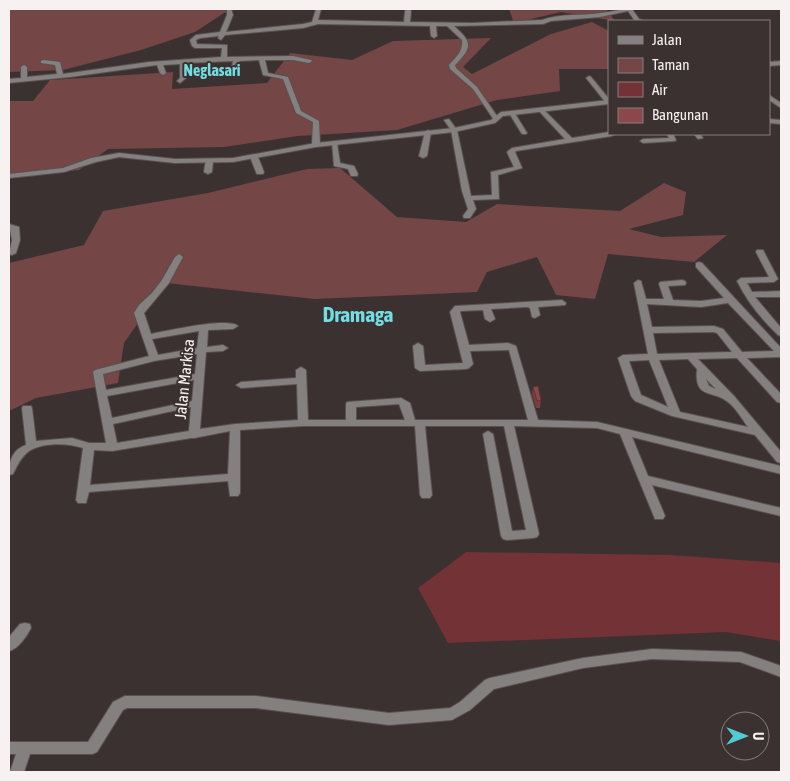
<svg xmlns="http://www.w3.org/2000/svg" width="790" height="781" viewBox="0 0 790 781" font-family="'Asap Condensed',sans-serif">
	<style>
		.green { fill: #744646 }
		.water { fill: #733235 }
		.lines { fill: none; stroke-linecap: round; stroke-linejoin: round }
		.minor-casing { stroke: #5a5050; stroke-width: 2 }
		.tertiary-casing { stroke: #5a5050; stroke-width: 2 }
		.minor { fill: #858080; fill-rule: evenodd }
		.tertiary { fill: #858080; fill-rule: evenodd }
		.wall { fill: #783e40 }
		.building { fill: #8b484a; stroke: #613234 }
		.labels { text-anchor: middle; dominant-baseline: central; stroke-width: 4; stroke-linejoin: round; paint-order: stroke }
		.far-quarter-label { font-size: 16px; font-weight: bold; fill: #72dee3; stroke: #3c3131 }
		.street-label { font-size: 16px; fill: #f8f1f1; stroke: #3c3131 }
		.district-label { font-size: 21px; font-weight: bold; fill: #72dee3; stroke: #3c3131 }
	</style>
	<rect width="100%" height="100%" fill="#3c3131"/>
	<g class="green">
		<path d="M9,9H238L224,13L195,32L141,50L63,70L9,72Z"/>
		<path d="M509,9H606L615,21L561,12L514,23Z"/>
		<path d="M592,22L609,31V69H559L560,91L497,100L397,130L298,136L224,147L108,149L79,170L9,177V101H33L50,80L173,72L172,89L267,83L290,53L352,60L393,41L491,38L463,67L472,74L551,34Z"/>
		<path d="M340,168L397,217L466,222L497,204L620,211L664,183L686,192L683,215L629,229L661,237L727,235L694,262L608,254L595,299L556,295L537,257L487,272L477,292L315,299L166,283L124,343L118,383L36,398L9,411V263L84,245L103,211L208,193L307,169Z"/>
	</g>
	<path class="water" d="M466,552L671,555L781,563V641L726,632L448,643L418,588Z"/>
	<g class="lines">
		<g class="minor-casing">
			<g id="minor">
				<path d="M227,9H231L233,15L226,32L303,24L312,22L316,9H321L318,20L404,22L405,11L408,9L411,11L410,22L472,23L542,20C560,13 582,16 600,13C611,12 621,9 632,9L639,19L644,21H635L628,11L600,17L551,21L543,24L454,26C472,42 473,47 455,65L456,68L477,87L499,119L496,121L494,120L473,89L450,69L449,65C456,57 463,52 462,40L447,26H436L437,36L434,38L431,36L430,26L318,24L303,28L225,35L221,40L218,38L219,36L200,38L196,40L197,44L227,45V57L293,56L311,60L312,61L309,63L293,60H265L268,73L288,77L301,111L319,121L320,145L316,147L312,145L313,122L296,113L283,79L263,75L259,60L239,61L237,71L234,73L231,71L233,61L186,63V78L180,83L177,81L180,78V64L163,65L166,73L163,75L160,73L157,65L70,77L9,83V79L21,78V67L24,65L27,67V77L57,74L55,65L41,63V61L43,60L60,62L63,74L149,62L221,57L222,48H195L192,46L190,40L196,35L220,32L227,15Z"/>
				<path d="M781,61V65L769,66V62Z"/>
				<path d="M589,76L591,77L609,99V104L606,103L587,79L586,78Z"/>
				<path d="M539,109H543L572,138L609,132V134H615L612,136L516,151L515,152L522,168L498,175L499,199L473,200L476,209L470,218H464L463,216L468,209L462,191L451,130L444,120L449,119L457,130L471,196L492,195L491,172L514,167L507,152L512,148L565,139L539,111Z"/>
				<path d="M510,112H514L527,133L526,134H522L509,113Z"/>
				<path d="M769,119L781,120V124L769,123Z"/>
				<path d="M428,130L431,132L427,156L423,158L419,156L425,132Z"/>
				<path d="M667,134H673L676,140L675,141L643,143L640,141L643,139L669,138Z"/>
				<path d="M694,134H700L703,138L698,139Z"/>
				<path d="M332,142L337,143L340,163L354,166L358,174L357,176H351L348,169L334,166Z"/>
				<path d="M251,155L258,157L264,172L263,174H257L256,172L250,157Z"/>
				<path d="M206,159L213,161L212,172L208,174L204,172Z"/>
				<path d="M9,224L19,227L20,240L16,253L12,255L9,254L12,240Z"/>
				<path d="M757,250H763L778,279L774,282L747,283L752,292L781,291V297H755L781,328V336L778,335C761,319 747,301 737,281L741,278L769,277L756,252Z"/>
				<path d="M179,254L183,257L169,283L144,313L151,334C167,331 227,317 238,326L233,329L208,330L207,347L223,345L228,348L223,351L206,352L200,429L235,424L298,420L297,384L241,388L236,385L241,382L296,378V370L301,367L306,370L308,420H346V404L347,402L401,398L410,403L415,420H528L509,350L470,351L473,364L469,368L466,369L420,371L415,368L413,346L418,343L423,346L425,365L463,363L450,312L455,306L562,300L566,303L565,305L538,307L540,315L535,318L532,317L530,308L527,307L491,309L495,319L490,322L485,319L483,310L461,311L460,312L469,345L508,343L516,346L538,420L597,422L781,466V474L632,437L648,476L781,508V516L652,485L665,516L663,519H655L620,434L597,428L514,426L539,534L537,537L533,538L507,540L503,539L501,536L483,434L488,431L493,434L512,531L526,530L504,426H425L432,495L430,498H422L420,495L415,426H303L240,430V493L238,496H230L228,481L89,492L86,503H78L76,500L83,448C68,443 44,442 29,451C21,457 17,466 13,474L9,475C9,461 12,450 26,445L22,408L23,406H31L32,408L36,441L72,438L89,443H106L93,372L95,370L149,356L134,313L139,305L152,293L162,280L175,257ZM199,331L197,348L158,355L152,339ZM197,354L195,374L106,390L103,374L154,361ZM194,380L192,401L112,418L107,396ZM399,404L405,420H356V407ZM191,407L189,431L117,443L113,424ZM230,431L228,474L90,485L94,450L112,451L191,438H194Z"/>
				<path d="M699,262L702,263L781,348V357L747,358L781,394V403L777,402L737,358L698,359L734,396L781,452V463L777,462L755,435L672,416L635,401L631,396L618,358L623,355L648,354L634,283L638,280L641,281L646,299H664L659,284L660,282L682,280L685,281L686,283L685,285L668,286L673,300L701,301L724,298L696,267V263ZM728,303L774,351L742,352L723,329L714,326L652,327L647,304L701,307ZM713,332L717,333L732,352L657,354L653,333ZM688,359L697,369C694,400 712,389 728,402C736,408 742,419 748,427L680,412L659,360ZM649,360L668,407L641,395L629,361ZM706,379L716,389L709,386Z"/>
				<path d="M25,623L30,624L31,628C27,636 18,649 9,651V637L20,624Z"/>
				<path d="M652,649L741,652L781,666V677L740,662L652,659L583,668L494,689L470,710L452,720L389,725L256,708H127L123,710L97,752L92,754H30L24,772H10L16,754H9V742H88L113,702L125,696H256L389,713L450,708L460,702L485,680L490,678L583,658Z"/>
			</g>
		</g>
		<g class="tertiary-casing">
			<g id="tertiary">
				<path d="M769,95L781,103V108L769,100Z"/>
				<path d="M609,100V104L503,116L495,123L454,132L316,147L233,162L175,163L119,157L96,162L64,172L9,178V174L63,168L91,158L119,153L175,159L233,158L316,143L454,128L491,120L501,112Z"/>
			</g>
		</g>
		<use href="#minor" class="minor"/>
		<use href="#tertiary" class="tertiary"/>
	</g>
	<path class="wall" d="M533,387L541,400L540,408H536L532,394Z"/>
	<path class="building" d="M538,386L541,400L537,401L533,387Z"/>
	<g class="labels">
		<g class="far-quarter-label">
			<text x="212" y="70">Neglasari</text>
		</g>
		<g class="street-label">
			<text transform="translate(184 379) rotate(-84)">Jalan Markisa</text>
		</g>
		<g class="district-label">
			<text x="358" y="314">Dramaga</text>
		</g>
	</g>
	<rect width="790" height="781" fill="none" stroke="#f8f1f1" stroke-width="20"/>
	<rect x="608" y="20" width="162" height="115" fill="#3c3131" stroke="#877e7e"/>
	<rect x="618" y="36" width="25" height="8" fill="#858080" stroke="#877e7e"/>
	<text x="652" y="45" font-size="15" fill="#f8f1f1">Jalan</text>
	<rect x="618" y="58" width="25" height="15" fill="#744646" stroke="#877e7e"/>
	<text x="652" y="70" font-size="15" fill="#f8f1f1">Taman</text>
	<rect x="618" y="82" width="25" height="15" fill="#733235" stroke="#877e7e"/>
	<text x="652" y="95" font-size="15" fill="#f8f1f1">Air</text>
	<rect x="618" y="108" width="25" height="15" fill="#8b484a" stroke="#877e7e"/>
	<text x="652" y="120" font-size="15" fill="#f8f1f1">Bangunan</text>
	<g transform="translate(745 736) rotate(90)"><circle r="24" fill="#3c3131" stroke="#877e7e"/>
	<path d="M0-4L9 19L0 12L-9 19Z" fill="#51ccd2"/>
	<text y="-8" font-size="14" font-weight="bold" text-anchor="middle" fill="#f8f1f1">U</text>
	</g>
</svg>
